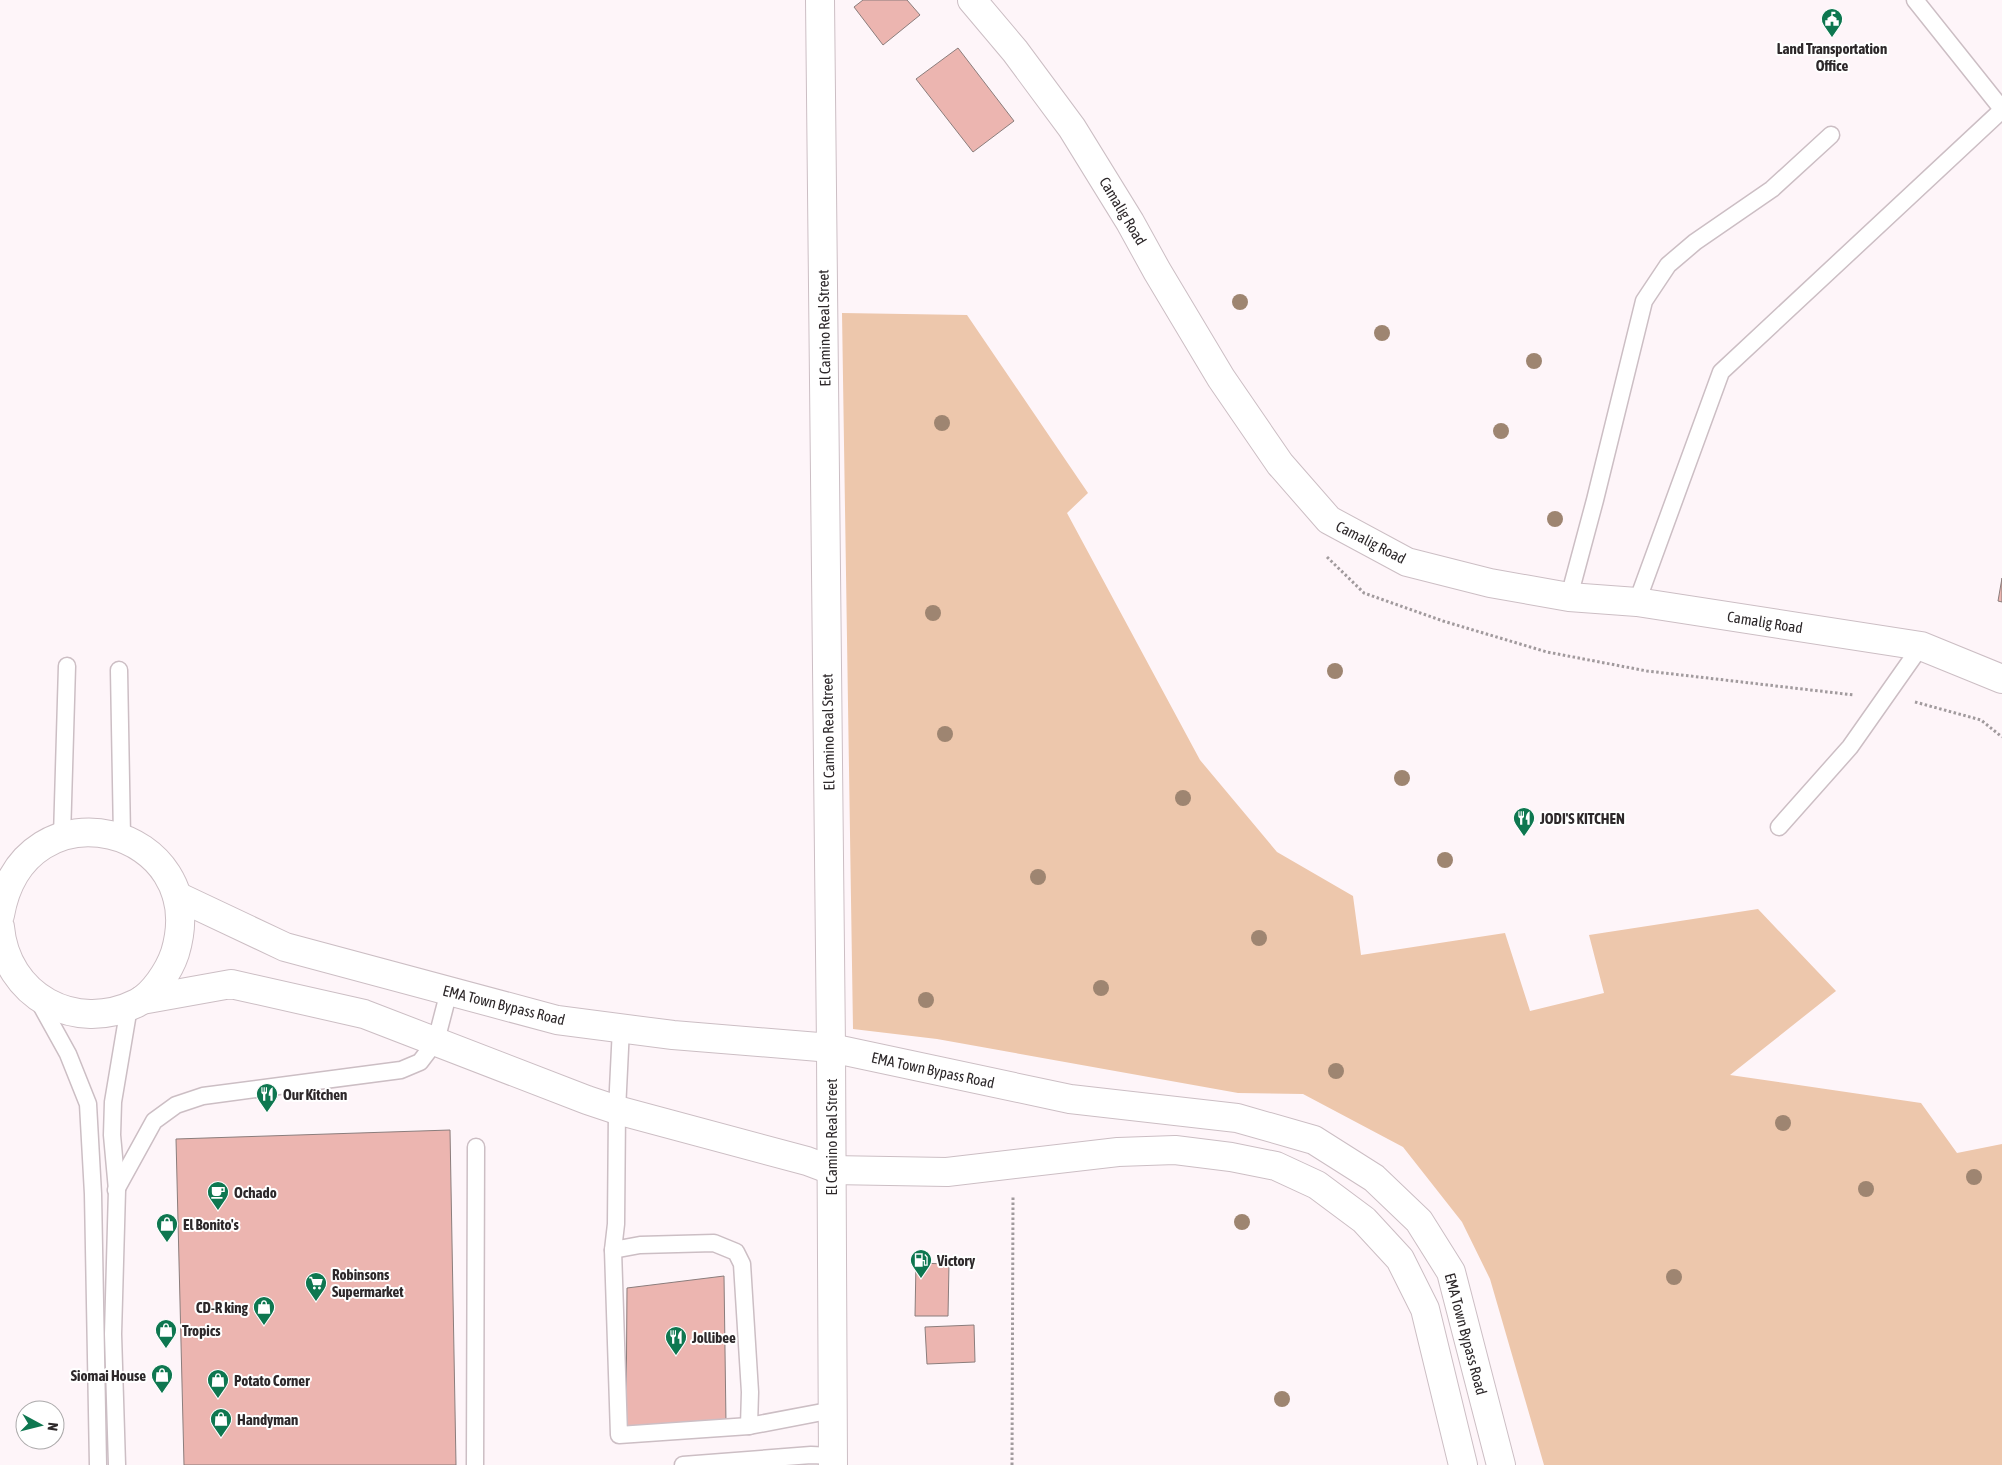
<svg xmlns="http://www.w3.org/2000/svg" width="2002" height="1465" viewBox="0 0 2002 1465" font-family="'Asap Condensed',sans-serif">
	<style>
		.green { fill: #edc7ac }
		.building { fill: #ecb5b0; stroke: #8b7d7c }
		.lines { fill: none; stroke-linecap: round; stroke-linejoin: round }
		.lane-casing { stroke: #ccbec4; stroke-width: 19 }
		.street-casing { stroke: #ccbec4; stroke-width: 30 }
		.secondary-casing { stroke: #ccbec4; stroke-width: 30 }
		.path { stroke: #a19a9d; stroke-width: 3; stroke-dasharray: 2.5 2.5; stroke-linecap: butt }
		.lane { stroke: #fff; stroke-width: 16 }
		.street { stroke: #fff; stroke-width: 28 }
		.secondary { stroke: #fff; stroke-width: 28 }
		.tree { fill: #9e8571 }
		.labels { text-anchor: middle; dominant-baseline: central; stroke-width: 4; stroke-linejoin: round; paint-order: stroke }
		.poi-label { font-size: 15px; font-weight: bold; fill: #2d282a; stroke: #fff; text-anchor: start }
		.street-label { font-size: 15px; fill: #2d282a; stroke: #fff }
	</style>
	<rect width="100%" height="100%" fill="#fef5f9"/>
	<path class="green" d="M842,313L967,315L1088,493L1067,513L1200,760L1277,852L1353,896L1361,955L1505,933L1530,1011L1604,993L1589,935L1758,909L1836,991L1730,1075L1921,1103L1957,1153L2002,1144V1465H1544L1490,1279L1462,1222L1403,1147L1303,1094L1238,1093L937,1039L853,1029Z"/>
	<g class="building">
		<path d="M863,0H907L920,15L883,45L854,7Z"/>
		<path d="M958,48L1014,121L973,152L916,79Z"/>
		<path d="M2002,578V602L1998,601Z"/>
		<path d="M450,1130L456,1465H184L176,1139Z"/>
		<path d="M916,1263L949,1264L948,1316H915Z"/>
		<path d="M724,1276L726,1424L626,1428L627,1288Z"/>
		<path d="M974,1325L975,1362L927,1364L925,1327Z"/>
	</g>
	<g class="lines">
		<g class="lane-casing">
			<g id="lane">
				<path d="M1915,0L2002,109"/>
				<path d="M1569,597L1595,500L1644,301L1668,265L1695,242L1772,189L1831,135"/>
				<path d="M1637,602L1721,372L2002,110"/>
				<path d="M119,670L122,837"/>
				<path d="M1779,827L1850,747L1921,646"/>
				<path d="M62,837L67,666"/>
				<path d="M37,998L68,1054L88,1104L93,1194L98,1465"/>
				<path d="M621,1028L617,1110L616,1224L613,1250L640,1245L714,1243L736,1252L742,1264L750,1392L749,1426L833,1410"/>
				<path d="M116,1190L154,1121L176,1105L203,1096L401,1070L420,1062L436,1041L449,991"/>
				<path d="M613,1250L619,1435L749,1426"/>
				<path d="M117,1465L113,1334L117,1190L112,1135L113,1102L129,1007"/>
				<path d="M475,1465L476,1147"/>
				<path d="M683,1465L811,1455L833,1456"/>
			</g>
		</g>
		<g class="street-casing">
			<path id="street" d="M820,0L831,1048"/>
		</g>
		<g class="secondary-casing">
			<g id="secondary">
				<path d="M972,0L1015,51L1072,128L1130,222L1157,271L1221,378L1280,464L1329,520L1407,562L1490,583L1569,597L1637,602L1921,646L2002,679"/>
				<path d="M177,896L285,947L557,1020L673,1035L831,1048L1070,1099L1237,1118L1314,1140L1374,1178L1419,1221L1451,1272L1501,1465"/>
				<path d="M0,915C24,778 213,826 175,953C169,971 153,995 137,1003C75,1034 6,996 0,927"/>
				<path d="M142,1000L231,984L364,1014L587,1100L617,1110L807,1161L831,1170L947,1172L1118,1152L1175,1150L1231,1157L1276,1166L1317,1185L1364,1220L1400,1259L1425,1309L1463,1465"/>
				<path d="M831,1048L833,1465"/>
			</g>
		</g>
		<g class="path">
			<path d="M1327,557L1364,593L1443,621L1547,652L1647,671L1854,695"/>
			<path d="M1915,702L1981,720L2002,737"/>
			<path d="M1012,1465L1013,1196"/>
		</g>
		<use href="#lane" class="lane"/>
		<use href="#street" class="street"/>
		<use href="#secondary" class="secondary"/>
	</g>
	<g class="tree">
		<circle cx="1240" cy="302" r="8"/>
		<circle cx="1382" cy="333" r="8"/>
		<circle cx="1534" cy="361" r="8"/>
		<circle cx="942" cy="423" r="8"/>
		<circle cx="1501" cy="431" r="8"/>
		<circle cx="1555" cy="519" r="8"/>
		<circle cx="933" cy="613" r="8"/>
		<circle cx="1335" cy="671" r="8"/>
		<circle cx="945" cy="734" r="8"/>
		<circle cx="1402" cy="778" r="8"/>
		<circle cx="1183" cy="798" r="8"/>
		<circle cx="1445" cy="860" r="8"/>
		<circle cx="1038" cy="877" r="8"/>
		<circle cx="1259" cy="938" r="8"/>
		<circle cx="1101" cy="988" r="8"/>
		<circle cx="926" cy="1000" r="8"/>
		<circle cx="1336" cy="1071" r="8"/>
		<circle cx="1783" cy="1123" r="8"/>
		<circle cx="1974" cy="1177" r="8"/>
		<circle cx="1866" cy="1189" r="8"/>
		<circle cx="1242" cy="1222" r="8"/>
		<circle cx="1674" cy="1277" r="8"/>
		<circle cx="1282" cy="1399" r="8"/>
	</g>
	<defs>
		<g id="civic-pin" transform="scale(1.125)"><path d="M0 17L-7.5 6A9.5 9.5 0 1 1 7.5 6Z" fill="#0e7750" stroke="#fff"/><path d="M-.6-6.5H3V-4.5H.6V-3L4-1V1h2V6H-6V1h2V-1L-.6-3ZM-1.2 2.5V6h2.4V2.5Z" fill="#fff"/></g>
		<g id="restaurant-pin" transform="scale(1.125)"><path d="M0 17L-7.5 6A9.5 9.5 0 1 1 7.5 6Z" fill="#0e7750" stroke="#fff"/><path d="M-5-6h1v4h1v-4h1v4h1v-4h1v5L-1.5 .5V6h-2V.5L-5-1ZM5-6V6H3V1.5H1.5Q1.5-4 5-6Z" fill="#fff"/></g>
		<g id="cafe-pin" transform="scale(1.125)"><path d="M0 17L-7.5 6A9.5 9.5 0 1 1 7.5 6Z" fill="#0e7750" stroke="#fff"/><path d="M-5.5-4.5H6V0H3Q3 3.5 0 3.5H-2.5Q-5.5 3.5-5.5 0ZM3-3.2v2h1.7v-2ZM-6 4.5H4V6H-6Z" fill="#fff"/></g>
		<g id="shop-pin" transform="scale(1.125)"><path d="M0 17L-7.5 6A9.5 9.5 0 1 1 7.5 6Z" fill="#0e7750" stroke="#fff"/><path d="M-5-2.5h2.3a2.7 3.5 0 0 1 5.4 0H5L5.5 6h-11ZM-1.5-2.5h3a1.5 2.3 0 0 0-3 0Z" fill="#fff"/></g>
		<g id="fuel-pin" transform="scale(1.125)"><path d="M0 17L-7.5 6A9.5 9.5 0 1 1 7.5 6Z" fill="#0e7750" stroke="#fff"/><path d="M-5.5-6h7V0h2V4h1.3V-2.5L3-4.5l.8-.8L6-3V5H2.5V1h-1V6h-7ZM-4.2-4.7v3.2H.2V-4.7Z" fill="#fff"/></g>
		<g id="supermarket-pin" transform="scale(1.125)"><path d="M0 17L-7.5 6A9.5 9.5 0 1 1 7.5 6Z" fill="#0e7750" stroke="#fff"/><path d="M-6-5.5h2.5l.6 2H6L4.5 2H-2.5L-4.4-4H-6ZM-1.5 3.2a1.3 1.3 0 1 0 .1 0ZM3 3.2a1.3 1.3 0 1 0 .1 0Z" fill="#fff"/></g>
	</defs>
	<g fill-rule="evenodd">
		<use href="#civic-pin" x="1832" y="19"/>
		<use href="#restaurant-pin" x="1524" y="818"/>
		<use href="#restaurant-pin" x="267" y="1094"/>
		<use href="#cafe-pin" x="218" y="1192"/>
		<use href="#shop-pin" x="167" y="1224"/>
		<use href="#fuel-pin" x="921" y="1260"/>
		<use href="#supermarket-pin" x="316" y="1283"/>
		<use href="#shop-pin" x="264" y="1307"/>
		<use href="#shop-pin" x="166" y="1330"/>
		<use href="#restaurant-pin" x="676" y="1337"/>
		<use href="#shop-pin" x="162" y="1375"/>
		<use href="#shop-pin" x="218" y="1380"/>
		<use href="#shop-pin" x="221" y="1419"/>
	</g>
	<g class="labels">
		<g class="poi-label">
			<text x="1832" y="48" text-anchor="middle">Land Transportation<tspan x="1832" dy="17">Office</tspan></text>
			<text x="1540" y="818">JODI'S KITCHEN</text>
			<text x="283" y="1094">Our Kitchen</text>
			<text x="234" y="1192">Ochado</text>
			<text x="183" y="1224">El Bonito's</text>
			<text x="937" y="1260">Victory</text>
			<text x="332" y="1274">Robinsons<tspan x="332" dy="17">Supermarket</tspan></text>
			<text x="248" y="1307" text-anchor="end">CD-R king</text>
			<text x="182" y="1330">Tropics</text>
			<text x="692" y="1337">Jollibee</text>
			<text x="146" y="1375" text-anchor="end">Siomai House</text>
			<text x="234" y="1380">Potato Corner</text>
			<text x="237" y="1419">Handyman</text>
		</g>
		<g class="street-label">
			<text transform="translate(1123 211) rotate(59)">Camalig Road</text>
			<text transform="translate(824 328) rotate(-91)">El Camino Real Street</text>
			<text transform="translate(1371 542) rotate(27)">Camalig Road</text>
			<text transform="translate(1765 622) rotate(9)">Camalig Road</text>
			<text transform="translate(828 732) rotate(-91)">El Camino Real Street</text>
			<text transform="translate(504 1005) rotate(14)">EMA Town Bypass Road</text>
			<text transform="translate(933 1070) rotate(12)">EMA Town Bypass Road</text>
			<text transform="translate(831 1137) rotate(-90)">El Camino Real Street</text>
			<text transform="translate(1466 1334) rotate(75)">EMA Town Bypass Road</text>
		</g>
	</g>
	<g transform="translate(40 1425) rotate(97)"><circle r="24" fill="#ffffff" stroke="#aba9aa"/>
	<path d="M0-4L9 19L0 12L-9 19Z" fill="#0e7750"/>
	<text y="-8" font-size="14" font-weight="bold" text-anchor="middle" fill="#2d282a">N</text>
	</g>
</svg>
